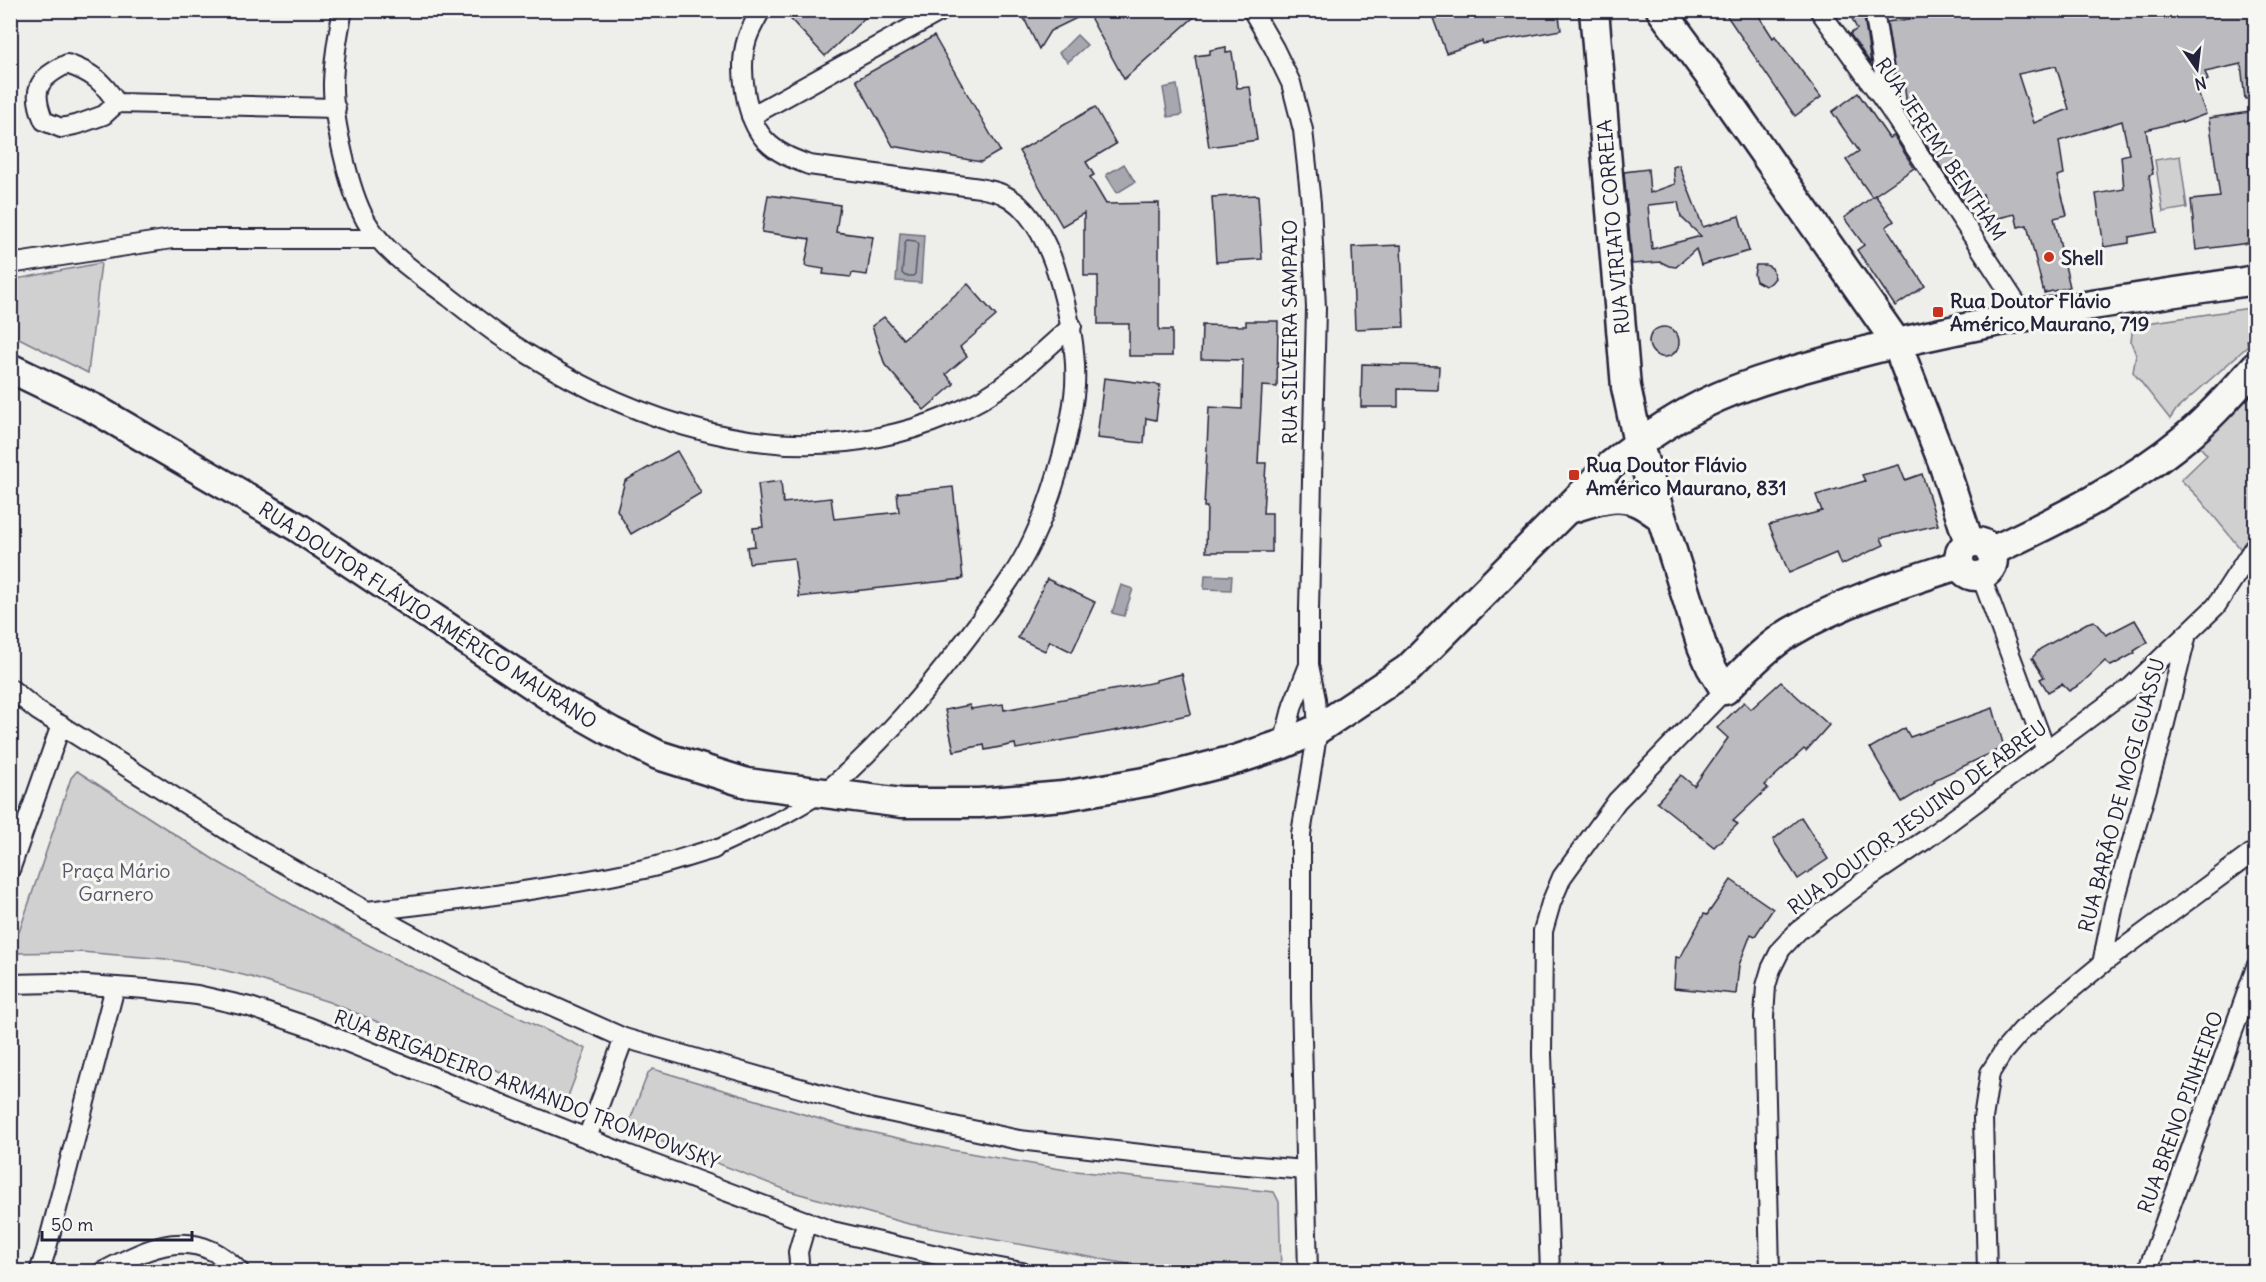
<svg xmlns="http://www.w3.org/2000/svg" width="2266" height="1282" viewBox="0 0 2266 1282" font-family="Delius,sans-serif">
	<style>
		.green { fill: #d0d0d1; stroke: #797986; stroke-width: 1.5 }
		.water { fill: #a7a7af; stroke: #727281; stroke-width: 1.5 }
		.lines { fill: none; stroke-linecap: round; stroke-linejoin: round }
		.shore { stroke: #575769; stroke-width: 1.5 }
		.building { fill: #bbbbbf; stroke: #22223b; stroke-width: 1.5; fill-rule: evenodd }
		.pedestrian-casing { stroke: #22223b; stroke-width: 18 }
		.minor-casing { stroke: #22223b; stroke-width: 22 }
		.primary-casing { stroke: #22223b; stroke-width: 33 }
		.pedestrian { stroke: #f6f6f2; stroke-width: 14 }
		.minor { stroke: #f6f6f2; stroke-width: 18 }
		.primary { stroke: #f6f6f2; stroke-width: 28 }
		.poi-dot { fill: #c8321e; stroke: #f6f6f2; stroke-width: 2 }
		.labels { text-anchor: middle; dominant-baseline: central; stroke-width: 6; stroke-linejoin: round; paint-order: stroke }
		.street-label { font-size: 20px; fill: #22223b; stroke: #f6f6f2 }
		.poi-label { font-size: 20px; font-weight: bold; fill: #22223b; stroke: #f6f6f2; text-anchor: start }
		.park-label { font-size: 20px; fill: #565668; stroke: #f6f6f2 }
	</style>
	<rect width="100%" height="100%" fill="#eeeeeb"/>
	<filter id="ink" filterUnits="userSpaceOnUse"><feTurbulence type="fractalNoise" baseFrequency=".0167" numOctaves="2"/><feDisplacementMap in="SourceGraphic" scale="12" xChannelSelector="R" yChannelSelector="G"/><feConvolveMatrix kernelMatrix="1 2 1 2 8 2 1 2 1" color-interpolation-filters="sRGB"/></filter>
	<g filter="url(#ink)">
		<g class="green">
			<path d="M2180,156L2187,208L2163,212L2155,160Z"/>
			<path d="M101,263L88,373L11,334V280Z"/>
			<path d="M2250,308L2255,309V330L2247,340L2248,346L2176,410L2170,419L2133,372L2136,355L2131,342L2133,325Z"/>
			<path d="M2255,387V530L2243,552L2199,498L2181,480L2207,455L2196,442Z"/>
			<path d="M77,771L216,861L300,909L399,961L586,1049L567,1099L329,1002L251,977L207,966L166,959L81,952L12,953L71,778Z"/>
			<path d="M653,1069L843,1126L952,1150L1066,1170L1274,1192L1279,1202L1281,1271H1166L909,1224L789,1191L627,1128L648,1073Z"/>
		</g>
		<g class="water">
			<path d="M1077,35L1087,45L1068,62L1059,53Z"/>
			<path d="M1177,85L1182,115L1168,117L1163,88Z"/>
			<path d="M1124,164L1135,182L1117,193L1106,175Z"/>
			<path d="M900,233L924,235L921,283L896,281Z"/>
			<path d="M1205,575L1232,576L1231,590L1204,589Z"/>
			<path d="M1121,585L1133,589L1124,616L1112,613Z"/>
		</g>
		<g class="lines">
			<path class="shore" d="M907,240L915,241L918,243L915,274L913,276H905L902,273L905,243Z"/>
		</g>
		<g class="building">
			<path d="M782,10H873L825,56Z"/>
			<path d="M1020,10H1093L1050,31L1039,49Z"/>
			<path d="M1097,10H1202L1124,79L1090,17Z"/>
			<path d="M1430,10H1558L1561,30L1483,44L1482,41L1446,53Z"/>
			<path d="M1723,10H1755L1773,38L1775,36L1821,97L1795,116Z"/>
			<path d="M1848,10H1863L1871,64L1850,34L1857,29Z"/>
			<path d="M1937,10H2256V98L2245,99L2241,64L2205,72L2208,80L2195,85L2206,114L2182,123L2181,121L2146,130L2153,174L2149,175L2157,232L2129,237V243L2104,247L2096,194L2124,189L2121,156L2129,154L2122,121L2059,141L2064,174L2057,176L2067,215L2054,218L2070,287L2044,293L2027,225L2018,227L2015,214L1990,220L1983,194L1962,200L1915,127L1906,99L1904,81L1895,73L1887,22L1937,15ZM2056,66L2069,109L2034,123L2018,74Z"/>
			<path d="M934,36L1000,151L981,162L893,146L856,80Z"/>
			<path d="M1226,47V53L1232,52L1237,88L1250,87L1257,140L1209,147L1195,56L1210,54V50Z"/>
			<path d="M1858,93L1889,138L1894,136L1914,168L1872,197L1846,160L1859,151L1832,112Z"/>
			<path d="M1095,107L1116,144L1086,162L1094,175L1090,177L1106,204L1159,203V330H1172V356H1129V324H1098V276H1084V213L1062,226L1019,151Z"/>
			<path d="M2256,111V242L2196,250L2191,200L2220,197L2209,118Z"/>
			<path d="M1679,165L1703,227L1739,216L1749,251L1701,265L1696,249L1676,267L1669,266L1661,262L1632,264L1624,172L1648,169L1650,193L1675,184L1673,167ZM1678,202L1681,217L1701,236L1652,249L1648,205Z"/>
			<path d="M768,195L840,205L836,232L873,237L867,275L852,273L851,277L823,274L824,269L805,266L810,239L762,232Z"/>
			<path d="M1258,195L1262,259L1216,262L1212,197Z"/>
			<path d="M1875,195L1894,221L1886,227L1925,286L1895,306L1857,250L1864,245L1844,218Z"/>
			<path d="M1401,245L1404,327L1355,329L1352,247Z"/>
			<path d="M1756,265H1766L1772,268L1775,278L1771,283L1765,286L1756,281L1754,274Z"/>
			<path d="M968,284L996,316L960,347L967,356L946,374L954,384L924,410L885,365L872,326L884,317L903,339Z"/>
			<path d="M1246,321H1278L1277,387L1262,386L1258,463H1266L1263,513H1272V552H1206L1207,507H1204L1209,407L1242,409L1243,360L1201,359L1202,325L1246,326Z"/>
			<circle cx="1664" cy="342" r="15"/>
			<path d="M1362,364L1439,366L1438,390L1398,389V407H1361Z"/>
			<path d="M1104,378L1160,385L1156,420L1146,418L1144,443L1097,438Z"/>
			<path d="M677,451L701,493L631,534L617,510L625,481Z"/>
			<path d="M1899,465L1905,480L1922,474L1938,525L1881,538L1884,545L1841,565L1836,553L1789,573L1769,525L1822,511L1816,495L1865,481L1862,475Z"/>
			<path d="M781,481L783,503L831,498L834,519L899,512L897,493L953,487L963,579L799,597L794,558L749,563L747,547L755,546L753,528L763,527L758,484Z"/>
			<path d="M1047,579L1095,602L1072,652L1050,641L1045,651L1018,638Z"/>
			<path d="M2135,620L2148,642L2134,651L2135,653L2111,666L2105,661L2081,684L2069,691L2062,684L2048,692L2040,679L2044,677L2032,658L2040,649L2087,623L2094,621L2106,635Z"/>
			<path d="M1182,674L1191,714L1130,728L1016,749L1015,744L985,750L984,745L954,751L945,710L970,705L971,709L1003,704L1004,710L1156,682V680Z"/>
			<path d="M1781,682L1829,725L1806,751L1804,749L1765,785L1768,788L1733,821L1738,824L1714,847L1657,802L1681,775L1694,786L1728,738L1717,728L1744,702L1751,709Z"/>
			<path d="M1993,708L2004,747L1934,780L1935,782L1902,802L1870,748L1905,728L1910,737Z"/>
			<path d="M1801,817L1828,859L1798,879L1773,840Z"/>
			<path d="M1731,880L1773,909L1755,936L1751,934L1739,965L1736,994L1674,988L1676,957L1680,958L1704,914L1707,915Z"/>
		</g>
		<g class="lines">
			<g class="pedestrian-casing">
				<path id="pedestrian" d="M714,849L787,815L820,796"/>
			</g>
			<g class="minor-casing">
				<g id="minor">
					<path d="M343,10C338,34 334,58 333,82C332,116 349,191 366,221C384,253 420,275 449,297C467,311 486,327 506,340C614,412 748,464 879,437C924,428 974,409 1010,380C1032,363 1051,344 1072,326"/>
					<path d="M761,10C756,20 750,29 747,39C738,67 745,118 765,140C777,153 793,159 809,165L980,188C987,190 996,191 1002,194C1033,207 1052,253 1060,283C1069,316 1077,351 1075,386C1071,435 1050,507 1027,551C1012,580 990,607 970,634C925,693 881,745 823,794"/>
					<path d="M1252,10L1274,48L1291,83L1303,130L1311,203L1316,308L1309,610V665L1316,699L1318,729L1301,834V999L1308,1272"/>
					<path d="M1819,10L1889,108L2024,315"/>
					<path d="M1874,10L1889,104"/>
					<path d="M117,103C102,81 93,73 67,64C37,79 31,90 44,121L61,128L79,124L104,115L117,103L336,108"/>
					<path d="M751,116L943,10"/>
					<path d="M10,264L172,239H378"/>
					<path d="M1981,576L2046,751"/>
					<path d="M10,688L38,711L252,846L367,911L494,980L624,1038L870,1108L1019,1140L1211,1162L1305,1170"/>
					<path d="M1283,744L1293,705L1309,665"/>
					<path d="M10,870L61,725"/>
					<path d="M367,911C460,901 553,889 644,869C668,864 691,855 714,849"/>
					<path d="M2102,964L2114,904L2160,743L2186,638"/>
					<path d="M10,984L57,983L146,989L197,995L250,1007L309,1027L629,1155L832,1231L963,1261L1022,1272"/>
					<path d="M587,1138L624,1038"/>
					<path d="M39,1272L46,1251L115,987"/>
					<path d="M102,1272C151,1246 195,1224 240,1272"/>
					<path d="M800,1272L798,1252L807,1221"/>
					<path d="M1550,1272L1542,1054L1543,931L1551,903L1562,877L1617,801L1725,690"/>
					<path d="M1770,1272L1764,1017L1766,986L1771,969L1781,949L1798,931L1864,881L1925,840L2131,687L2216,606L2256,544"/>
					<path d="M1987,1272L1983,1118L1990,1073L2003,1052L2022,1030L2102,964L2256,850"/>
					<path d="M2147,1272L2256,967"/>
				</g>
			</g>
			<g class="primary-casing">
				<g id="primary">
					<path d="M1594,10L1626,387L1638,443L1702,646L1711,667L1725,690C1745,670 1766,647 1791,632C1843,601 1902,583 1958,565"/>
					<path d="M1661,10L1712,79L1896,342L1943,463L1969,542"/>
					<path d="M10,368L95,409L299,528L557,701L612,732L658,755L747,783L902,803H979L1063,796L1156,780L1238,759L1283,744L1318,729L1408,669L1611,465C1644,438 1680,414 1718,397C1757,380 1799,369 1840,358C1976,320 2116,301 2256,280"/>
					<path d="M1569,509C1588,503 1615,492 1635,501C1644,504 1652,511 1660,516"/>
					<circle cx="1976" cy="559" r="17"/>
					<path d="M1992,551C2060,519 2127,486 2185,438C2211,417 2234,390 2256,366"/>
				</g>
			</g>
			<use href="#pedestrian" class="pedestrian"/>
			<use href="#minor" class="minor"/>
			<use href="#primary" class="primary"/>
		</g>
	</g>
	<g class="poi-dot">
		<circle cx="2049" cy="257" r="6"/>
		<rect x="1932" y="306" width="12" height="12" rx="3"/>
		<rect x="1568" y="469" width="12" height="12" rx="3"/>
	</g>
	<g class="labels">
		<g class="street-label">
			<text transform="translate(1941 149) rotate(56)">RUA JEREMY BENTHAM</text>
			<text transform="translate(1613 227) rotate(-95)">RUA VIRIATO CORREIA</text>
			<text transform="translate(1289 332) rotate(-90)">RUA SILVEIRA SAMPAIO</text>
			<text transform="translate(428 615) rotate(33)">RUA DOUTOR FLÁVIO AMÉRICO MAURANO</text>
			<text transform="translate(2121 795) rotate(-75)">RUA BARÃO DE MOGI GUASSU</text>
			<text transform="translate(1917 817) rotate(-36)">RUA DOUTOR JESUINO DE ABREU</text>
			<text transform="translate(527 1089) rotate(21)">RUA BRIGADEIRO ARMANDO TROMPOWSKY</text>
			<text transform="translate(2180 1112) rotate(-70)">RUA BRENO PINHEIRO</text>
		</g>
		<g class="poi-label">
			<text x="2061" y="257">Shell</text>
			<text x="1950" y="300">Rua Doutor Flávio<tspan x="1950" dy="23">Américo Maurano, 719</tspan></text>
			<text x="1586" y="464">Rua Doutor Flávio<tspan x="1586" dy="23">Américo Maurano, 831</tspan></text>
		</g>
		<g class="park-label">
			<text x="116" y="870">Praça Mário<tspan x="116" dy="23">Garnero</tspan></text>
		</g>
	</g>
	<rect width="2266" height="1282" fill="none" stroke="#f6f6f2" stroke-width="36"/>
	<rect x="18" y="18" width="2230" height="1246" fill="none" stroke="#22223b" stroke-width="2" filter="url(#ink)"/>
	<g transform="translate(2197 69) rotate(166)" stroke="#f6f6f2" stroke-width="4.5" paint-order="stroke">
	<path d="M0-4.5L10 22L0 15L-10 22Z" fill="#22223b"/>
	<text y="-9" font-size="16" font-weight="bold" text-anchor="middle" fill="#22223b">N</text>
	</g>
	<path d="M42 1231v9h150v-9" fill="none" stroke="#22223b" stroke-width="3"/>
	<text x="51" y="1231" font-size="18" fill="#22223b" stroke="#f6f6f2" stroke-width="4.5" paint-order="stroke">50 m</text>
</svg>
